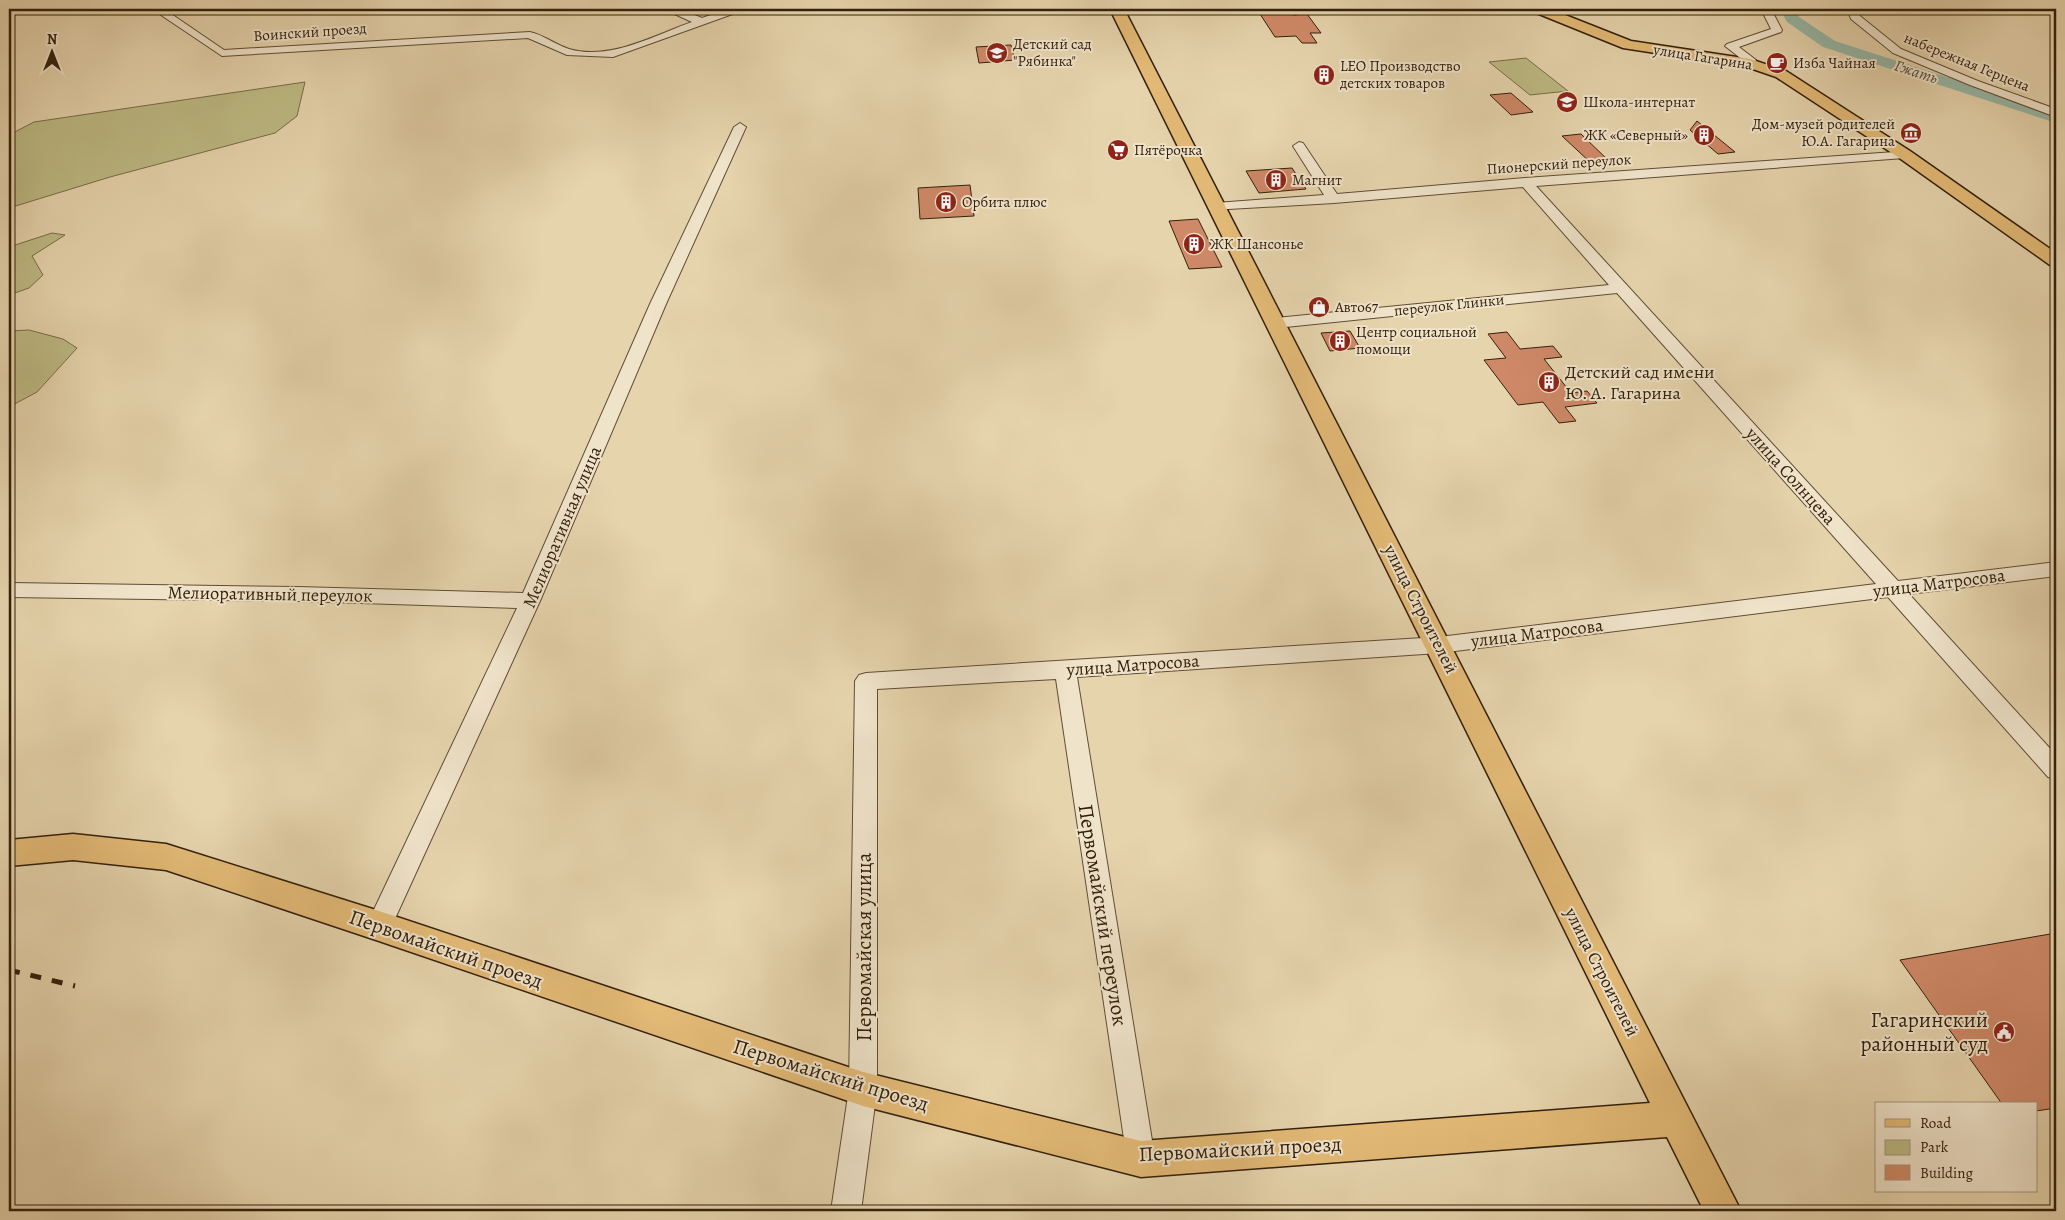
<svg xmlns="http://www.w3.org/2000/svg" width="2065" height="1220" viewBox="0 0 2065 1220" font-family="Alegreya,serif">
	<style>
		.green { fill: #bdba84; stroke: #786d48 }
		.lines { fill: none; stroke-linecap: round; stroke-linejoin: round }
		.river { fill: #97b8a7; fill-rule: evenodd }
		.building { fill: #cf8968; stroke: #33200c }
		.minor-casing { stroke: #604d34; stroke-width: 2 }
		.major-casing { stroke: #33200c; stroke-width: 3 }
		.minor { fill: #efe3ca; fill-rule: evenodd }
		.major { fill: #e3ba76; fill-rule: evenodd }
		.rail { stroke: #33200c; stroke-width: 5; stroke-dasharray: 11 11; stroke-linecap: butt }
		.labels { text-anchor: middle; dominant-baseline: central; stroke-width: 4; stroke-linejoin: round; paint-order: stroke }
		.far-street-label { font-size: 15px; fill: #33200c; stroke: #efe3ca }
		.far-poi-label { font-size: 15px; fill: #33200c; stroke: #efe3ca; text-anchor: start }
		.far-water-label { font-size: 16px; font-style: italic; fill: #514e3a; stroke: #efe3ca }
		.poi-label { font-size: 18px; fill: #33200c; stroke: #efe3ca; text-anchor: start }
		.street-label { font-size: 18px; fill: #33200c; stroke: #efe3ca }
		.near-street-label { font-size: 21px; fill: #33200c; stroke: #efe3ca }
		.near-poi-label { font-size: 21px; fill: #33200c; stroke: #efe3ca; text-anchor: end }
	</style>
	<rect width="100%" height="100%" fill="#e6d4ad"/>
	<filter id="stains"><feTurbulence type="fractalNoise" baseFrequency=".004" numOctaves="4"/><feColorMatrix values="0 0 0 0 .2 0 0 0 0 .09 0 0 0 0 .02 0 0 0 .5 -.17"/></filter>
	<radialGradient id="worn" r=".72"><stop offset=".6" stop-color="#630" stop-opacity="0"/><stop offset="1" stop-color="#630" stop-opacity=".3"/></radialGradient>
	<g class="green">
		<path d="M1526,58L1568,91L1530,95L1489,62Z"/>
		<path d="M305,82L297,116L275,133L110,177L9,208V135L34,122Z"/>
		<path d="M52,233L65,235L32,256L43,275L29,288L9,295V247Z"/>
		<path d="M29,330L63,339L77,348L37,392L9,407V331Z"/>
	</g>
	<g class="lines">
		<path class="river" d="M1780,9H1795L1799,17L1835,41L2056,112V123L1823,47L1787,22Z"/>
	</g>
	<g class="building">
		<path d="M1292,12L1293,15L1307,14L1321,33H1310L1317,43H1302L1296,36L1275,37L1260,14Z"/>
		<path d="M1011,45L1015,60L979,63L976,47Z"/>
		<path d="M1511,93L1533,112L1511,115L1490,95Z"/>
		<path d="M1697,121L1735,152L1718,154L1690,130Z"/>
		<path d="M1581,134L1611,163L1592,164L1562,136Z"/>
		<path d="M1292,168L1306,189L1259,193L1246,171Z"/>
		<path d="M970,185L974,216L920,219L918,188Z"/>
		<path d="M1198,219L1222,267L1189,269L1169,221Z"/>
		<path d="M1350,331L1360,348L1330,351L1321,333Z"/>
		<path d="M1507,332L1520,349L1553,346L1562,357L1544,359L1571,393L1587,391L1597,403L1565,407L1576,421L1559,423L1543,402L1518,405L1484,360L1506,358L1488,334Z"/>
		<path d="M2056,933V1108L2036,1111V1104H2002L1900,960Z"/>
	</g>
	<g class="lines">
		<g class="minor-casing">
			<g id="minor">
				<path d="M152,9H164L224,50L530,32C544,35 556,45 569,49C610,61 655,35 692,22L668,11L667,9H680L702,18L728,9H742L741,11L613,57L567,55L528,38L222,56Z"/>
				<path d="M1761,9H1771L1782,30L1781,32L1739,47L1756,60L1754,65H1746L1744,61L1725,46L1727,44L1771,29Z"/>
				<path d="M1847,9H1857L1860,16L1901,49L1978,81L2056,109V117L1970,85L1893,53L1851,19Z"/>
				<path d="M740,123L746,127L666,304L540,601L388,934L379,938L370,934L366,926L370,918L517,608L298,601L9,597V583L298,587L523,593L650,304L734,127Z"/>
				<path d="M1299,142L1303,143L1337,194L1525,178L1909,151L1910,154L1904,158L1536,186L1898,581L2056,562V576L1909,594L2056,755V779L2048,777L1888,597L1439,653L1077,677L1155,1159L1151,1169L1141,1173L1131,1169L1127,1159L1056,679L877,689V1089L861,1211H831L849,1089L855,681L859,675L866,673L1439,637L1876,584L1617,293L1276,328L1271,326L1268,323L1271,320L1276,318L1609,285L1523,187L1334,203L1211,210L1209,207L1211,204L1216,203L1324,195L1293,146Z"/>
			</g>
		</g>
		<g class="major-casing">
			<g id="major">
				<path d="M1110,9H1124L1741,1211H1704L1667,1137L1141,1177L863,1106L379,941L166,870L73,860L9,866V840L73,834L166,844L379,911L863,1072L1141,1141L1650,1103Z"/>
				<path d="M1532,9H1550L1631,41L1750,59L1786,71L1910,151L2056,253V266L2050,265L1898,157L1776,77L1747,67L1623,48L1534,12Z"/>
			</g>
		</g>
		<use href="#minor" class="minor"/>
		<use href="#major" class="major"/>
		<path class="rail" d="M9,970L75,986"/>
	</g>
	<defs>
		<g id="school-disc" transform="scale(1.125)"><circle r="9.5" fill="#8f2418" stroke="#efe3ca"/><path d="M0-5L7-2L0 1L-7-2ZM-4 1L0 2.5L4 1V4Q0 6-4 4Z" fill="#fff"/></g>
		<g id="cafe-disc" transform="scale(1.125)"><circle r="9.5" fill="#8f2418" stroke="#efe3ca"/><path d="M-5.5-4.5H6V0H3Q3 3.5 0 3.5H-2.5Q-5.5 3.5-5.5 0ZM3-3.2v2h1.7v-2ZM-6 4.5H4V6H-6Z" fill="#fff"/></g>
		<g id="building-disc" transform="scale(1.125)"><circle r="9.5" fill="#8f2418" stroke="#efe3ca"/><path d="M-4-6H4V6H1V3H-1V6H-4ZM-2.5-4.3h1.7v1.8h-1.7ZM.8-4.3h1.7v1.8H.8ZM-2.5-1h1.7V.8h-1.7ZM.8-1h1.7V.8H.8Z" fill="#fff"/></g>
		<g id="museum-disc" transform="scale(1.125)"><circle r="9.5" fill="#8f2418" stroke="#efe3ca"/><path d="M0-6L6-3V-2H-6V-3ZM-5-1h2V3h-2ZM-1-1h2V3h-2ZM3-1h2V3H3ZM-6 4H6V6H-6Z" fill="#fff"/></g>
		<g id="supermarket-disc" transform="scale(1.125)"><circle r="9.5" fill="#8f2418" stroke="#efe3ca"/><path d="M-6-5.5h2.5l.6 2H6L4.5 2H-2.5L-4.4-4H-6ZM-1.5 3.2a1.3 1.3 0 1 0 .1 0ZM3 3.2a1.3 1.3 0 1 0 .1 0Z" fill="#fff"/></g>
		<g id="shop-disc" transform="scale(1.125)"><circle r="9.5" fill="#8f2418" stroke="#efe3ca"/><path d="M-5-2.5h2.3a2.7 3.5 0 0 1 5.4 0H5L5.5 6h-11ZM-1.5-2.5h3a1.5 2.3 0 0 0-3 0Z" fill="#fff"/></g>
		<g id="civic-disc" transform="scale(1.125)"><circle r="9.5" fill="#8f2418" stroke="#efe3ca"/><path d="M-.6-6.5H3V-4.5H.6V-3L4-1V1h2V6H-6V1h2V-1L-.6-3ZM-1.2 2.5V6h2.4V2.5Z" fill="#fff"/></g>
	</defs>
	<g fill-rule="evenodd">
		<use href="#school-disc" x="997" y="53"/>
		<use href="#cafe-disc" x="1777" y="63"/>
		<use href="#building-disc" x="1324" y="75"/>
		<use href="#school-disc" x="1567" y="102"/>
		<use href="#museum-disc" x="1911" y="133"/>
		<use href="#building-disc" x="1704" y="135"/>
		<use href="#supermarket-disc" x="1118" y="150"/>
		<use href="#building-disc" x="1276" y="180"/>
		<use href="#building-disc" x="946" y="202"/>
		<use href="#building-disc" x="1194" y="244"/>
		<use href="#shop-disc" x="1319" y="307"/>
		<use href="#building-disc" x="1340" y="341"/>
		<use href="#building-disc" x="1549" y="382"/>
		<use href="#civic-disc" x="2004" y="1032"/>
	</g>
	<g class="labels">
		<g class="far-street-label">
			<text transform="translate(310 32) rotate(-4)">Воинский проезд</text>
			<text transform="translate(1703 57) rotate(9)">улица Гагарина</text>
			<text transform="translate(1967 62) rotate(22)">набережная Герцена</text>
			<text transform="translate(1559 164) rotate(-4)">Пионерский переулок</text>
			<text transform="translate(1449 305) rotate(-6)">переулок Глинки</text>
		</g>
		<g class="far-poi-label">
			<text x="1013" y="44">Детский сад<tspan x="1013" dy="17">"Рябинка"</tspan></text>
			<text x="1793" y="63">Изба Чайная</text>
			<text x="1340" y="66">LEO Производство<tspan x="1340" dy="17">детских товаров</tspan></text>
			<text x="1583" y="102">Школа-интернат</text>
			<text x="1895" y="124" text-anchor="end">Дом-музей родителей<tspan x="1895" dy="17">Ю.А. Гагарина</tspan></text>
			<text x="1688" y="135" text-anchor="end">ЖК «Северный»</text>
			<text x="1134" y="150">Пятёрочка</text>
			<text x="1292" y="180">Магнит</text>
			<text x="962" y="202">Орбита плюс</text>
			<text x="1210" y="244">ЖК Шансонье</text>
			<text x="1335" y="307">Авто67</text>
			<text x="1356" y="332">Центр социальной<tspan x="1356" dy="17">помощи</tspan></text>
		</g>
		<g class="far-water-label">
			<text transform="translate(1916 72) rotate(18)">Гжать</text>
		</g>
		<g class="poi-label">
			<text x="1565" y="372">Детский сад имени<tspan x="1565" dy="21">Ю. А. Гагарина</tspan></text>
		</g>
		<g class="street-label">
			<text transform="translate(1791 476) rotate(48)">улица Солнцева</text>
			<text transform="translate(562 527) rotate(-67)">Мелиоративная улица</text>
			<text transform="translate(1939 583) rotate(-7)">улица Матросова</text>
			<text transform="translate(270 594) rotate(1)">Мелиоративный переулок</text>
			<text transform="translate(1421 609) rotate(63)">улица Строителей</text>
			<text transform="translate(1537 633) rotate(-7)">улица Матросова</text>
			<text transform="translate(1133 665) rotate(-4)">улица Матросова</text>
			<text transform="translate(1602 972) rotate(63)">улица Строителей</text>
		</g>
		<g class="near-street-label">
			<text transform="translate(1103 915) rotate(81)">Первомайский переулок</text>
			<text transform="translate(864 947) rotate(-90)">Первомайская улица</text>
			<text transform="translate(446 949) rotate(19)">Первомайский проезд</text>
			<text transform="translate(831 1075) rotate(17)">Первомайский проезд</text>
			<text transform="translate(1240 1149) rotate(-3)">Первомайский проезд</text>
		</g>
		<g class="near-poi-label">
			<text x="1988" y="1020">Гагаринский<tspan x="1988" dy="24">районный суд</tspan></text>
		</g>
	</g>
	<rect width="2065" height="1220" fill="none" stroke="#e6d4ad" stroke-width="30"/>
	<rect x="10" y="10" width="2045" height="1200" fill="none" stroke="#33200c" stroke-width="2.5"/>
	<rect x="15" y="15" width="2035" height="1190" fill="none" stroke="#33200c"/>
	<rect x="1875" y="1102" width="162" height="90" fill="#efe3ca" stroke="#a4957e"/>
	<rect x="1885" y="1119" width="25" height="8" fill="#e3ba76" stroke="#a4957e"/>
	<text x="1920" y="1128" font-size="15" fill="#33200c">Road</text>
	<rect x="1885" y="1140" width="25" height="15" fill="#bdba84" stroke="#a4957e"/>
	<text x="1920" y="1152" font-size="15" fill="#33200c">Park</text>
	<rect x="1885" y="1165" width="25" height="15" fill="#cf8968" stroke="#a4957e"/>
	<text x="1920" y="1178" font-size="15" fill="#33200c">Building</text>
	<g transform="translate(52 52)" stroke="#efe3ca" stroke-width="4" paint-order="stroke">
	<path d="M0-4L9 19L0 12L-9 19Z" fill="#33200c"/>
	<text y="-8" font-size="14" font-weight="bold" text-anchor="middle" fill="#33200c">N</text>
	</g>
	<rect width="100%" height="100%" filter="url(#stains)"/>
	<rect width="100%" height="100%" fill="url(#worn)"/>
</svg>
